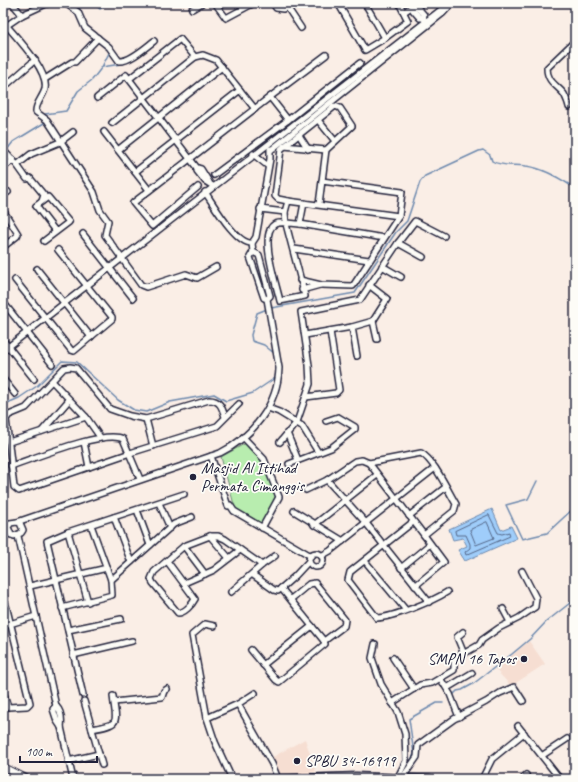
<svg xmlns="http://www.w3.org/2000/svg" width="578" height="782" viewBox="0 0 578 782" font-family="Caveat,sans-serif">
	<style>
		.built { fill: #f6ded2 }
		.green { fill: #b8edaf; stroke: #6d8875 }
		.water { fill: #9fcdfa; stroke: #6d89ae }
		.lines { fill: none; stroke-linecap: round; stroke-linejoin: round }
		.shore { stroke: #546687; stroke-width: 1 }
		.stream { stroke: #6d89ae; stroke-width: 1.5 }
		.minor-casing { stroke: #22223b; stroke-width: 8 }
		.major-casing { stroke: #22223b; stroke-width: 9 }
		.minor { stroke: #fdfcf7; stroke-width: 5 }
		.major { stroke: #fdfcf7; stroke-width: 6 }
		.poi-dot { fill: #22223b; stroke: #fdfcf7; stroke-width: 1.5 }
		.labels { text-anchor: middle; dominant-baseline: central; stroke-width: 3.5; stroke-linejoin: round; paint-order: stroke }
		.poi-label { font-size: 16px; fill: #22223b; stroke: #fdfcf7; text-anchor: start }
	</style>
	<rect width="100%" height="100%" fill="#faeee6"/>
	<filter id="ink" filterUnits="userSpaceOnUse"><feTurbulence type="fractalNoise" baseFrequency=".025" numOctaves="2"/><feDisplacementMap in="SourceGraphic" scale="8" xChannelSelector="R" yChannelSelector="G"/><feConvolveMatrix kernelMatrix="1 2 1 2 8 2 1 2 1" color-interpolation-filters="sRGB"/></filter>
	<g filter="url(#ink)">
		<g class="built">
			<path d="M529,641L545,664L511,686L495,669Z"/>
			<path d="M305,739L316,772L278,775L271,758Z"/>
		</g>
		<path class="green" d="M246,443L262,459L277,498L260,525L235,508L221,457Z"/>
		<path class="water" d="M492,509L501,530L511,526L517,538L465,561L458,550L467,546L463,538L453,540L449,529Z"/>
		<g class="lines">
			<g class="shore">
				<path d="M489,515L498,533L502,534L509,532L510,536L466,555L465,552L470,548V544L466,535H456L455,531Z"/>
				<path d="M487,522L494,538L476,545L470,530Z"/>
			</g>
			<g class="stream">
				<path d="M93,3L100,9L108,3"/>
				<path d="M79,10L80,7L87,3"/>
				<path d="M84,20L88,28"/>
				<path d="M102,67L110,51"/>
				<path d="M44,116L45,114L66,111L78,91L92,80L102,67L121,64"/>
				<path d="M6,151L13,142L44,123V121"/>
				<path d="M271,308L355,293L396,232L407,221L420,182L425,176L479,151L483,150L490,155L492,161C501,167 515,164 526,166C542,168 556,176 570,185L575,183"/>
				<path d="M267,309L257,313L251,335L252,341L264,345L275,354"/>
				<path d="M3,405L19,398L37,386L62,361L77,362L118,400L134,410L146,412L170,402L214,394L226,401L253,393L275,378L276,371"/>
				<path d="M537,481L528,499L506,505L522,539L547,533L575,507"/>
				<path d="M452,696L457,691L462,690L473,684L512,654L530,639L546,622L575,599"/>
				<path d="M408,765L414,754L409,719L437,703H443"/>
				<path d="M3,773L14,779"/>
			</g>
			<g class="minor-casing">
				<g id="minor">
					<path d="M12,3L22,15"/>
					<path d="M65,3L78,12L85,28L109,47L119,61C130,62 146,47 154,41"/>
					<path d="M215,3L226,18L254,3"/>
					<path d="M273,3L276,8L283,9L297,3"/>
					<path d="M338,3L365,50L385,38"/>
					<path d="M369,3L366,5L385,38L408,21L399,3"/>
					<path d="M413,6V10L420,18H423L425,20"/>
					<path d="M287,7L301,28"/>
					<path d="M414,7H417L424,15L423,18"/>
					<path d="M192,9L202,3"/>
					<path d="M404,12L417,3"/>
					<path d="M7,26C18,39 49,71 45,89C43,97 35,104 36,112L47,120L94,192L100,210L108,221L105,235L141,285L146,287L186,274L197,278L216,267"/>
					<path d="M3,28L22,15L48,3"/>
					<path d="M45,79L72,62H75L98,38"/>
					<path d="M129,79L180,39L195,57L203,55L216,60L255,109"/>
					<path d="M3,88L35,60"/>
					<path d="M270,97L326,55"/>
					<path d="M97,98L126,75L197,168V171L205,181L213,186"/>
					<path d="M569,107C568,102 566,98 564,94C557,85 547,82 547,68L575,41"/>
					<path d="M288,120L360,63"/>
					<path d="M318,120L335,141"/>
					<path d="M112,123L195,57"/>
					<path d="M104,132L149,190"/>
					<path d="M299,135L308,149"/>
					<path d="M284,146L326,150"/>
					<path d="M3,150L17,165L31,154L60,142L73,132"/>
					<path d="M118,150L222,67"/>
					<path d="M271,150L443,13L452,3"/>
					<path d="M253,154L268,166"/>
					<path d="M17,165L27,179L30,178L44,195L42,201"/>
					<path d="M3,168L13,160"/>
					<path d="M197,168L201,169L209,182"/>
					<path d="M135,172L240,90"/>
					<path d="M198,187L152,226L133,203L270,97L288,120L214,175"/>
					<path d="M205,192C214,205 236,244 252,243"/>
					<path d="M3,195L8,192"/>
					<path d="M288,201L278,199L275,196L281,149L335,106L340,108L352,126L326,150L322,181"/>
					<path d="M260,209L285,212"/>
					<path d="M3,210L18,234L17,236L3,247"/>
					<path d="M300,224L304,203"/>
					<path d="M83,234L133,298"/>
					<path d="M384,238L300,224C293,224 282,221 275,224C258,233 277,286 280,301L305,296L286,224L285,212L288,201L399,216"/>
					<path d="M44,241L69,222L48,197L36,206L56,232"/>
					<path d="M398,243L423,257"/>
					<path d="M294,249L369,260"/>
					<path d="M382,266L401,277"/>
					<path d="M37,269L91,337"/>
					<path d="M15,280L71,350L74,351L112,319V317L58,250"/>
					<path d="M300,280L321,285L353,286L399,216L402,192L322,181L319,204"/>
					<path d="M302,290L320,285"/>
					<path d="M267,299L264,298L250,257L253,252L252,243L256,237L270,159V149"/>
					<path d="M3,302L52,364"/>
					<path d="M373,321L377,339"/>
					<path d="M352,327L357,356"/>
					<path d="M305,335L352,327L373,321L387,299L369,285"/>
					<path d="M3,340L34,379"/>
					<path d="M3,351L442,9L445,3"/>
					<path d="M3,379L15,394"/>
					<path d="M52,381L86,417L100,437"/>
					<path d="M306,397L336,393L339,390L330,331"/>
					<path d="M268,408L279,412L302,426L318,452"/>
					<path d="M225,417C222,407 220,400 209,400L146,419L130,416L110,409L76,368L70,367L64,368L26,408L9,415L6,419L14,487L19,491L130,453L217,426L239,404"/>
					<path d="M146,419L153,446"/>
					<path d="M42,431L69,400"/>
					<path d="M287,433L298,460"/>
					<path d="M243,437L264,459L279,497L262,528"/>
					<path d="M9,442L86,417"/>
					<path d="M84,442L89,467"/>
					<path d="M280,442L297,422L310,384L309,365L301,312L360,300L398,243L415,221L444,236"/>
					<path d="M211,456L228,506L230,505L234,511L311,556"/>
					<path d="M369,463L421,453C434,460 448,491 456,504L454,511L424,535L444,562L415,586"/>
					<path d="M289,464L331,448L355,429V427L338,417L326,421"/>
					<path d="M11,466C32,459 105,429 123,439L140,479"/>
					<path d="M327,480L366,523L429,602"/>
					<path d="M306,490L327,480L355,461L362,460L369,463L424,535"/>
					<path d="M159,503L170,528"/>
					<path d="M137,510L150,545"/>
					<path d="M294,511L343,541"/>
					<path d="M409,516L446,487"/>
					<path d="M114,517L131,562"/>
					<path d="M17,522L220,453C252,437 278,405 279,368L267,299L270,296L259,255L253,252"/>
					<path d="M413,522L350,572L348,580L377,618C394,617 433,601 447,592"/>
					<path d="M3,524L17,522L20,523L23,530L21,533L14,536L11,535L8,527L10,524"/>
					<path d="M314,525L377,475"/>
					<path d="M68,532L88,602"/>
					<path d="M18,536L56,706C61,711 62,720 61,727L73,779"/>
					<path d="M210,536L229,558"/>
					<path d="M184,546L205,574"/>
					<circle cx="316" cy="560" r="7"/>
					<path d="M321,556L330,551L435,468"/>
					<path d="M167,561L195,599C192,605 184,613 178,613L153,583L151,579L154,572L184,546L210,536H218L225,539L262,565"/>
					<path d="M365,561L405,609"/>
					<path d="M401,568L430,544"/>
					<path d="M253,575L274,590L278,591L295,576L309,561"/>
					<path d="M111,580L174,524L192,517"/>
					<path d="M184,583L214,570L240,550"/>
					<path d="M30,586L107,568"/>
					<path d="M231,592L262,565L275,556"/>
					<path d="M3,593L30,703L27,706L8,707L3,691"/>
					<path d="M291,599L309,584L315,583L345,620L344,626L324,641"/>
					<path d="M62,608L112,595L111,580L91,525"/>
					<path d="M503,609L510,622"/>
					<path d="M3,626L36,616"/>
					<path d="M214,626L205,624L192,635L207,718L215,742L232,779"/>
					<path d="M68,630L121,619"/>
					<path d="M463,632L457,637L464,654"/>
					<path d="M375,644L372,658L381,684L398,712L405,734L406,761L398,777"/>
					<path d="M251,650L276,680L279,682L325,644L324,641L281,588"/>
					<path d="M73,655L132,641"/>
					<path d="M393,658L414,689"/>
					<path d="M263,665L312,626"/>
					<path d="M440,678L450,694L459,717"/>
					<path d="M447,688L472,673"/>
					<path d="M83,695L47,541L68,532L184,494"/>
					<path d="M84,701L102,765"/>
					<path d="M114,702L162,697L164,691L167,689"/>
					<path d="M392,703L420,685L432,683L454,670V659L479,645L482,640L499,628L519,618L535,607L536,598L522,571"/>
					<path d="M238,704L272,764L278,779"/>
					<path d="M56,706L53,709L57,721L61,727"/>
					<path d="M207,718L238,704L255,693"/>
					<path d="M518,726L560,779"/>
					<path d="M92,729C122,724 116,723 113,696"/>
					<path d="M543,755L567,739"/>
					<path d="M68,761L99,754"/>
					<path d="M403,777L417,757L418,745L454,719L486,702L500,693L514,687L523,701"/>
					<path d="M482,779L492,759L524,733"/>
					<path d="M523,779L526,775"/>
				</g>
			</g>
			<g class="major-casing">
				<g id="major">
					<path d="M3,767L27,779"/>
					<path d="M276,779L356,776L430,779"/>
				</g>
			</g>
			<use href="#minor" class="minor"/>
			<use href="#major" class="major"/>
		</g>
	</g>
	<g class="poi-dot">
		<circle cx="193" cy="477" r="4"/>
		<circle cx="524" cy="659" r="4"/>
		<circle cx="297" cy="761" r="4"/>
	</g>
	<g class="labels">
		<g class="poi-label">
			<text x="201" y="468">Masjid Al Ittihad<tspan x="201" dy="18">Permata Cimanggis</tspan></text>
			<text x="516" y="659" text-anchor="end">SMPN 16 Tapos</text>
			<text x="305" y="761">SPBU 34-16919</text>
		</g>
	</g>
	<rect width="578" height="782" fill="none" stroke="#fdfcf7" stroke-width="16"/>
	<rect x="8" y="8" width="562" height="766" fill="none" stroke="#22223b" stroke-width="1.5" filter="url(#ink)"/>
	<path d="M20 756v6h77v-6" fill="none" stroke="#22223b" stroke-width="2"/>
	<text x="26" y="756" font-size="12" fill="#22223b" stroke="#fdfcf7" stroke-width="3" paint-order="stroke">100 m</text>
</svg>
